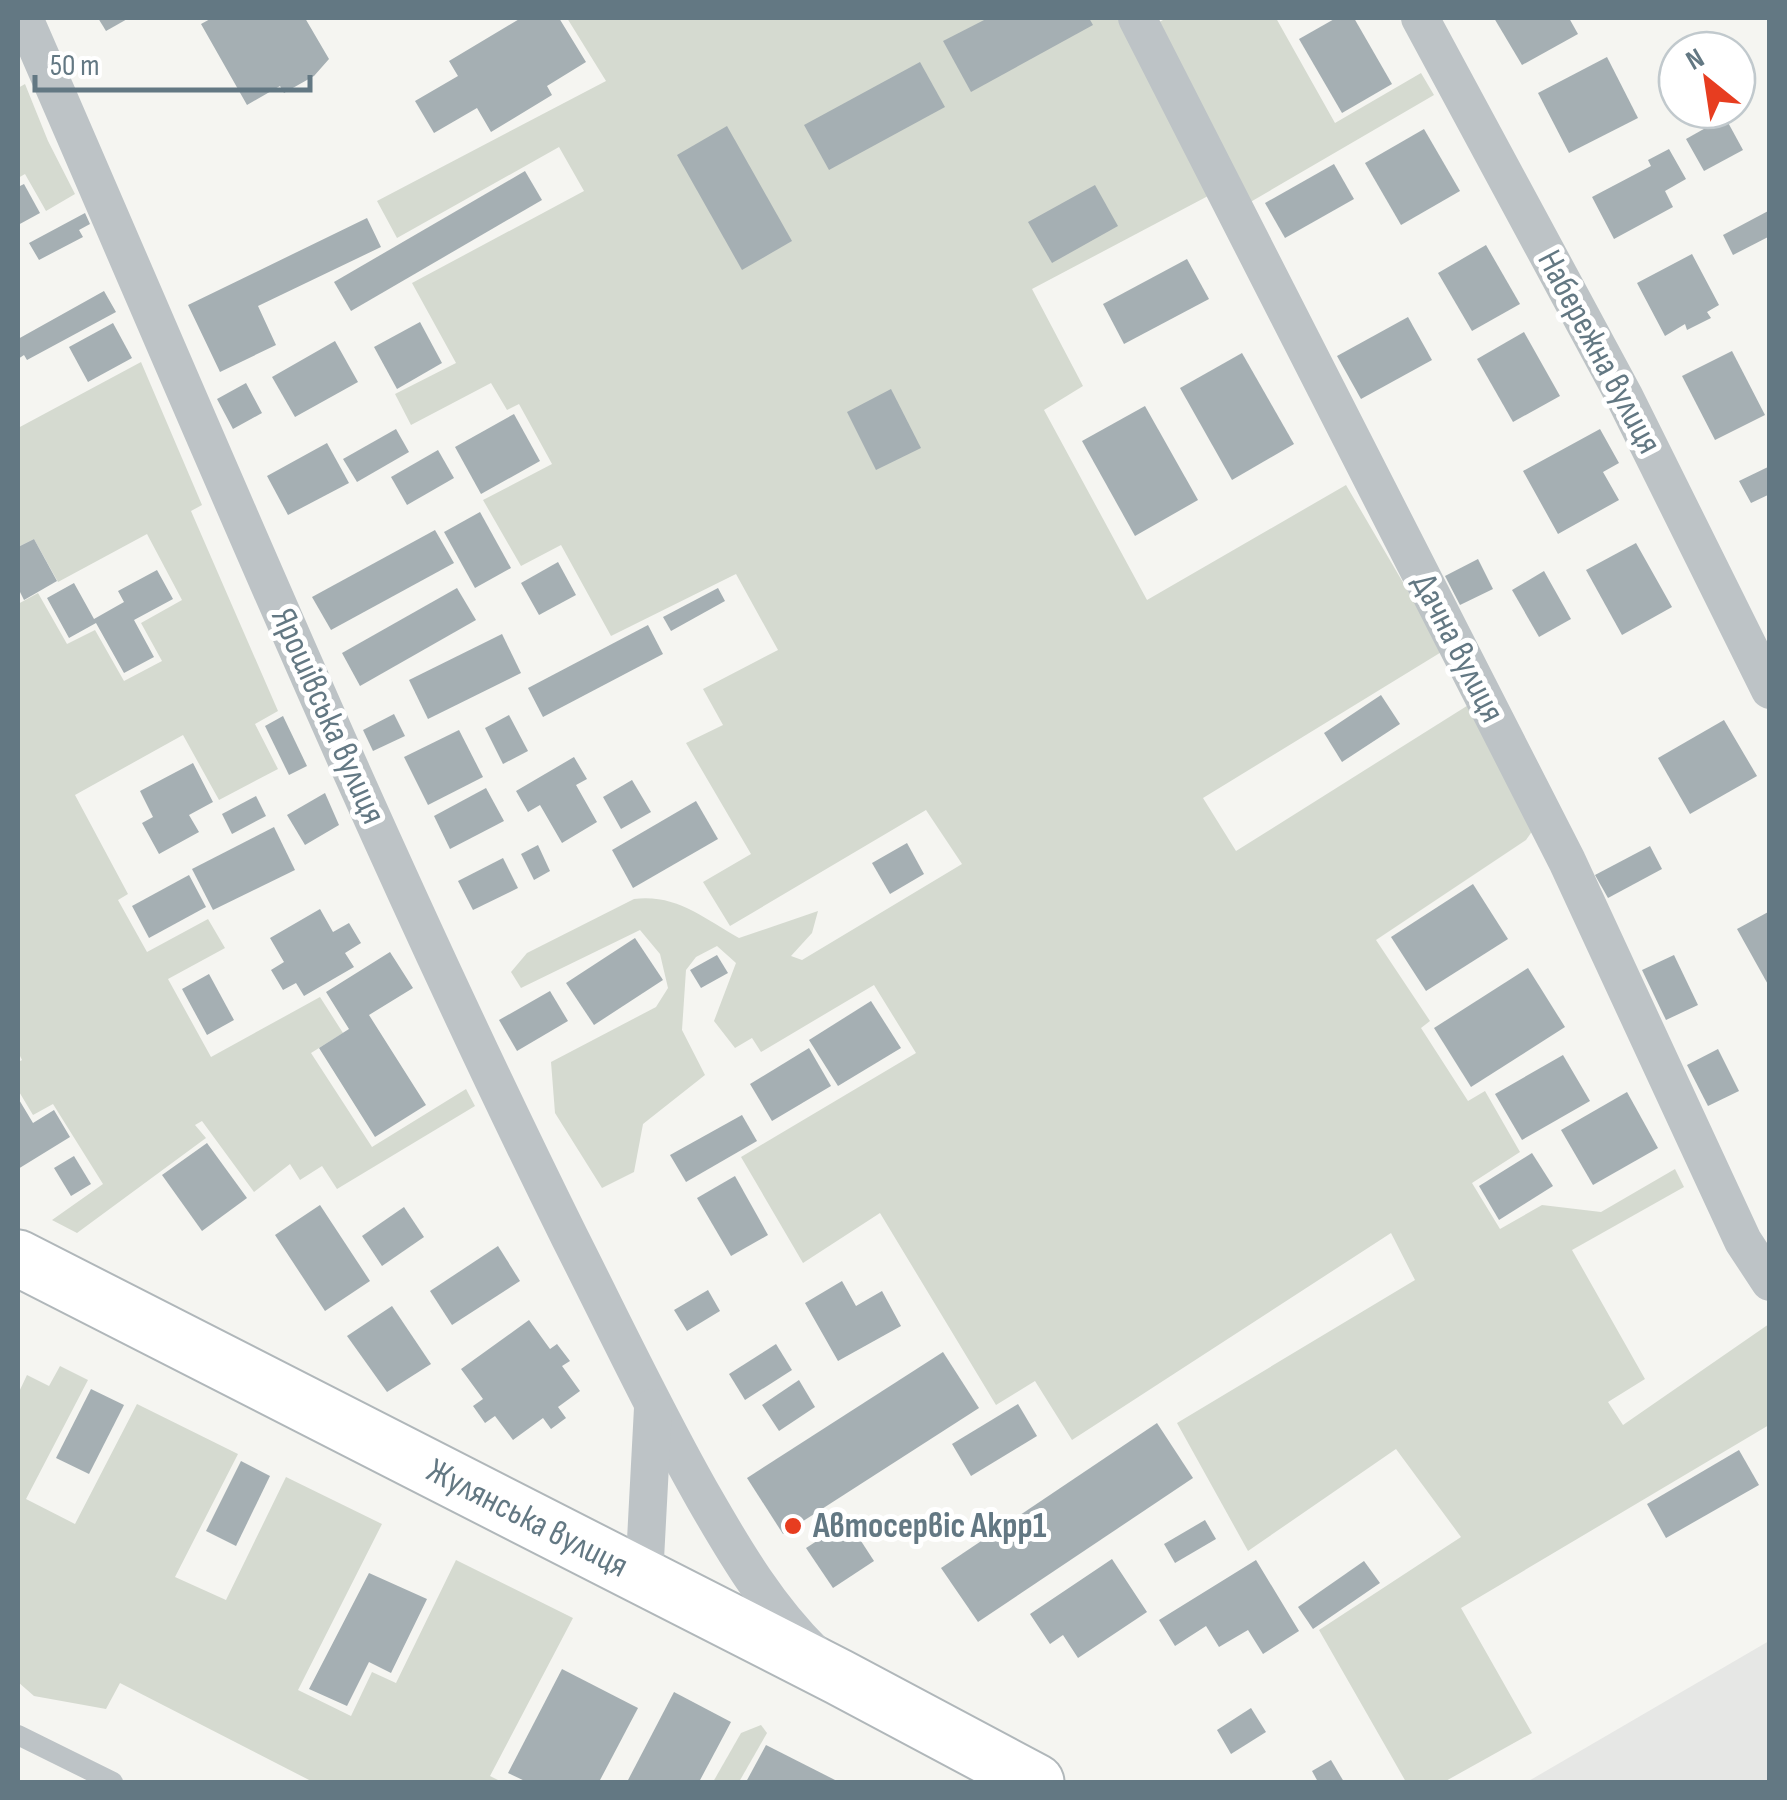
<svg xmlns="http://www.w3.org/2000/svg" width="1787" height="1800" viewBox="0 0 1787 1800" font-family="'Sofia Sans Condensed',sans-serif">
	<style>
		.built { fill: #e6e7e5 }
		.green { fill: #d5dad0 }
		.building { fill: #a5afb3 }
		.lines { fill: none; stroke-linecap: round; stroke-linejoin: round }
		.secondary-casing { stroke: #b0b7ba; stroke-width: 59 }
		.lane { stroke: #bdc3c6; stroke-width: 20 }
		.street { stroke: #bdc3c6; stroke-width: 38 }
		.secondary { stroke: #fff; stroke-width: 55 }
		.poi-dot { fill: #e73d20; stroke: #fff; stroke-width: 4 }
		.labels { text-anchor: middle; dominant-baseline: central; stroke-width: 10; stroke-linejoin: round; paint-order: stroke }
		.street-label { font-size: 35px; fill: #637883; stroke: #fff }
		.poi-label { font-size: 35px; font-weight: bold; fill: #637883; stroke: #fff; text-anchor: start }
	</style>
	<rect width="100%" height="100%" fill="#f5f5f1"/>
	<path class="built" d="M1769,1641V1782H1527Z"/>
	<g class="green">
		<path d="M567,18H1120L1208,196L1032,289L1083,386L1044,410L1147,600L1346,485L1443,651L1203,798L1236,851L1470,704L1533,830L1526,840L1376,940L1430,1021L1421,1028L1468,1101L1485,1091L1520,1152L1472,1183L1500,1229L1542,1205L1601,1212L1675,1169L1684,1187L1572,1250L1645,1379L1608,1402L1623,1425L1769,1324V1425L1461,1608L1532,1733L1444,1782H1406L1319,1630L1461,1537L1396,1449L1248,1551L1177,1423L1415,1280L1391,1233L1072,1440L1035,1381L996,1405L880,1213L803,1263L741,1157L916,1053L874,985L761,1052L752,1038L735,1048L714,1021L736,963L717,946L696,957L686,970L682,1030L705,1075L643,1124L634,1172L602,1188L555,1113L551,1062L656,1007L668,988L660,954L640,930L521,988L511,972L527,953L634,899C677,894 703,918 739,938L818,911L812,933L791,956L802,960L962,864L926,810L730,926L703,882L751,854L686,743L723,725L703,689L778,650L736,574L611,636L561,545L521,566L483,500L552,464L519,404L507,410L491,383L411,425L395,394L456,363L412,283L584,191L559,147L397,238L377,201L606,81Z"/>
		<path d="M1167,18H1276L1335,123L1421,73L1434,95L1247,204L1157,23Z"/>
		<path d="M25,84L48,141L75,194L46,211L25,174L18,178V88Z"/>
		<path d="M141,362L202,505L191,511L278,711L255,724L278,769L219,800L183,735L75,795L128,894L118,900L147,952L208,919L225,948L168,979L211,1057L320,997L343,1033L311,1053L372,1147L466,1089L475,1106L337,1189L322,1166L300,1180L290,1164L254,1192L202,1121L195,1125L206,1138L77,1233L52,1220L103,1184L53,1104L33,1115L18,1090V1062L22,1060L18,1052V604L38,593L67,644L95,630L124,681L162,661L141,623L182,600L147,534L58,582L34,539L18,547V428Z"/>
		<path d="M60,1366L88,1380L26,1499L75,1524L137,1404L238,1454L175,1577L226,1600L286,1477L382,1524L298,1690L351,1716L372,1672L396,1683L456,1560L573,1618L490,1776L502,1782H313L120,1683L106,1709L34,1696L18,1682V1437L20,1432L18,1430V1394L27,1375L49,1386Z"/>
		<path d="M761,1725L767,1733L739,1782H713L741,1733Z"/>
	</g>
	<g class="building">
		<path d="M98,18H129L106,31Z"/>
		<path d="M212,18H305L329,59L314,76L284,93L280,86L247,105L201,24Z"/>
		<path d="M521,18H559L586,62L547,86L552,95L491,132L477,108L434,133L415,101L458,76L449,61Z"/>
		<path d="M988,18H1089L1093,25L971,92L943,41Z"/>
		<path d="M1336,18H1354L1392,84L1342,113L1299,39Z"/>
		<path d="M1494,18H1569L1578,34L1522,65Z"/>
		<path d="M1607,57L1638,118L1569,153L1538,93Z"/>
		<path d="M920,62L945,107L829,170L804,125Z"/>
		<path d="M1725,117L1743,150L1704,171L1686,139Z"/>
		<path d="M727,126L792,241L742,270L677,155Z"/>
		<path d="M1424,129L1460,191L1401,225L1365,163Z"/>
		<path d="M1669,149L1686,179L1665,191L1673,207L1614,239L1592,197L1651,166L1648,160Z"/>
		<path d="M1334,164L1354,199L1285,238L1265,203Z"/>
		<path d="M525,171L542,200L351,311L334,282Z"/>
		<path d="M24,184L40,213L18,225V187Z"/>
		<path d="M1095,185L1118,226L1052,263L1028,222Z"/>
		<path d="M1770,210V236L1733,255L1723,235Z"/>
		<path d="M85,213L90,224L79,230L83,237L39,260L29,243Z"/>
		<path d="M367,218L381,247L258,306L276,345L220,372L188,305Z"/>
		<path d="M1486,245L1520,304L1472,331L1438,273Z"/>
		<path d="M1692,254L1719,305L1707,312L1711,318L1687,330L1685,324L1665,336L1637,283Z"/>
		<path d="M1187,259L1209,299L1124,344L1103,304Z"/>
		<path d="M104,291L116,312L27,360L24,355L18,359V339Z"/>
		<path d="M1408,317L1432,360L1361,399L1337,356Z"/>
		<path d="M420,322L442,363L397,389L374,347Z"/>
		<path d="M113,323L132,358L88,382L69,347Z"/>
		<path d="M1524,332L1560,396L1513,422L1477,359Z"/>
		<path d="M335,341L358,382L295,417L272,377Z"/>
		<path d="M1732,351L1765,415L1715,440L1682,376Z"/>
		<path d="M1242,353L1294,444L1232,480L1180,388Z"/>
		<path d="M246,383L262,413L233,429L217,399Z"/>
		<path d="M891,389L921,448L876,470L847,412Z"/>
		<path d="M1145,406L1198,500L1135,536L1082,441Z"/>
		<path d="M514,414L540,461L481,494L455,447Z"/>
		<path d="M396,429L409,452L357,482L343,459Z"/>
		<path d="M1600,429L1619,463L1603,472L1619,500L1558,534L1523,471Z"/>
		<path d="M327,443L349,483L288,515L267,476Z"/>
		<path d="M438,450L454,478L407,505L391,477Z"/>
		<path d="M1770,466V494L1751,503L1739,481Z"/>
		<path d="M480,512L511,568L475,588L444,532Z"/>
		<path d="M435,530L454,563L331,630L312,597Z"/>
		<path d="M34,539L57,581L24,600L18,588V547Z"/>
		<path d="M1636,543L1672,607L1622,635L1586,570Z"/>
		<path d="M1478,559L1493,589L1460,605L1445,576Z"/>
		<path d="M558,562L576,595L539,615L521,583Z"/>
		<path d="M157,570L173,599L134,620L154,657L124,673L96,623L69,638L47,598L74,583L94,619L124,602L118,591Z"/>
		<path d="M1544,571L1571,619L1539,637L1512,590Z"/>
		<path d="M457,588L476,620L360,686L342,653Z"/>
		<path d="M718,588L725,601L671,631L663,617Z"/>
		<path d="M648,625L663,654L543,717L528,688Z"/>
		<path d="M502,634L521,673L428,719L409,680Z"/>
		<path d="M1381,695L1400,724L1342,762L1324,733Z"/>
		<path d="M394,714L405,736L373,751L363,730Z"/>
		<path d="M509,715L528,751L503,764L485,728Z"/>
		<path d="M283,716L307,766L289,775L265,726Z"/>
		<path d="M1724,720L1757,776L1690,814L1658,758Z"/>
		<path d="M459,730L483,777L428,805L404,757Z"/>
		<path d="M574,757L587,779L576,785L597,822L562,843L540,805L528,812L516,791Z"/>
		<path d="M193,763L213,802L189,815L199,832L159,854L142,823L153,817L140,791Z"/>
		<path d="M632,780L651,812L621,829L603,797Z"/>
		<path d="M486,788L504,821L450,849L434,816Z"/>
		<path d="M325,793L339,825L305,845L287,815Z"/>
		<path d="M256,796L266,816L232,834L222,814Z"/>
		<path d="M696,801L718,839L633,888L612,850Z"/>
		<path d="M274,827L295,870L213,910L192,869Z"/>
		<path d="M907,843L924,874L890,894L872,863Z"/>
		<path d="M538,845L550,871L534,880L521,854Z"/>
		<path d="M1650,846L1662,869L1608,898L1595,875Z"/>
		<path d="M503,858L518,888L473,910L458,881Z"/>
		<path d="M189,875L206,907L149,938L132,906Z"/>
		<path d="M1473,884L1508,939L1426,991L1391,937Z"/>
		<path d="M320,909L333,932L349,923L361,943L345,953L354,967L304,996L296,983L283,990L271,970L284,962L270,938Z"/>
		<path d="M1770,911V988L1737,929Z"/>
		<path d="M635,938L663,980L594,1025L566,983Z"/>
		<path d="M390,952L413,988L369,1015L426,1105L375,1137L319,1048L349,1029L326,992Z"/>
		<path d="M717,955L728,973L701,988L690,970Z"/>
		<path d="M1674,955L1698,1005L1666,1020L1642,970Z"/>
		<path d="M1528,968L1565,1027L1471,1087L1434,1028Z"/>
		<path d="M209,974L234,1020L207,1035L182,989Z"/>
		<path d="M550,991L568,1021L517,1051L499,1020Z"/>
		<path d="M871,1001L901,1048L838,1086L809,1040Z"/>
		<path d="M809,1048L831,1086L772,1121L750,1084Z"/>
		<path d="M1718,1049L1739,1091L1708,1106L1687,1065Z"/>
		<path d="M1563,1055L1590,1101L1522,1140L1495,1094Z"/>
		<path d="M1627,1092L1658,1148L1593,1185L1561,1130Z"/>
		<path d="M18,1098L33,1123L54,1110L70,1137L18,1169Z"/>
		<path d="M742,1115L757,1141L686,1182L670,1155Z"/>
		<path d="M207,1143L247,1198L202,1231L162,1175Z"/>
		<path d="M1532,1153L1553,1186L1499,1220L1479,1186Z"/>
		<path d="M74,1156L91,1184L71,1196L54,1168Z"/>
		<path d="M735,1176L768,1235L731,1256L697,1198Z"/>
		<path d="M320,1205L370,1281L325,1311L275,1235Z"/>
		<path d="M404,1207L424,1237L382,1266L362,1236Z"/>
		<path d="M498,1246L520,1281L452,1325L430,1291Z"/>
		<path d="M842,1281L856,1306L882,1291L901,1326L838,1361L805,1303Z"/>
		<path d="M708,1290L720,1311L687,1331L674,1310Z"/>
		<path d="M392,1306L431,1364L387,1392L347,1336Z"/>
		<path d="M529,1320L550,1349L557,1344L570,1361L562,1366L580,1391L558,1407L566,1418L551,1429L543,1418L513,1440L495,1416L485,1423L473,1406L483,1399L461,1369Z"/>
		<path d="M776,1344L792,1370L745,1400L729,1374Z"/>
		<path d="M943,1352L979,1408L783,1534L747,1478Z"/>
		<path d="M799,1380L815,1407L779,1431L762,1405Z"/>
		<path d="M91,1389L124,1405L89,1474L56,1458Z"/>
		<path d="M1018,1404L1037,1436L971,1476L952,1444Z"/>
		<path d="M1157,1423L1193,1478L978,1622L941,1568Z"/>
		<path d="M1739,1450L1759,1485L1666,1538L1647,1504Z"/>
		<path d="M241,1461L270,1476L236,1546L206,1531Z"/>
		<path d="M1205,1520L1216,1539L1175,1563L1164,1544Z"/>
		<path d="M848,1521L874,1561L833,1588L806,1548Z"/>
		<path d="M1112,1559L1147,1612L1078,1658L1063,1635L1050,1644L1030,1614Z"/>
		<path d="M1256,1560L1299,1631L1263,1654L1248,1630L1219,1647L1206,1626L1175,1646L1159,1620Z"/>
		<path d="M1364,1561L1380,1583L1313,1629L1298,1607Z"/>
		<path d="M369,1573L427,1599L391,1673L369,1662L347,1706L309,1689Z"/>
		<path d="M562,1669L638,1708L599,1782H527L508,1773Z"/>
		<path d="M674,1692L731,1722L699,1782H627Z"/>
		<path d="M1251,1708L1266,1732L1231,1754L1217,1730Z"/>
		<path d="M766,1745L839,1782H746Z"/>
		<path d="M1331,1760L1344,1782H1318L1312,1771Z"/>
	</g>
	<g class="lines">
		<g class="secondary-casing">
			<g id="secondary">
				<path id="s1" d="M18,1258L839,1677L1036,1782"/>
			</g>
		</g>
		<path class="lane" d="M18,1735L113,1782"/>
		<g class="street">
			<path d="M24,18C202,426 372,839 570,1238C614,1325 656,1414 704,1498C736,1554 769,1609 815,1654"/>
			<path d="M1137,18L1567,861L1743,1241L1770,1282"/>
			<path d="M1420,18L1624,396L1770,690"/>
			<path d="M644,1578L653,1408"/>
		</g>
		<use href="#secondary" class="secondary"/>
	</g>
	<circle class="poi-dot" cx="793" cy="1526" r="10"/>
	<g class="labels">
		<g class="street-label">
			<text transform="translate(1599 352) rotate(62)">Набережна вулиця</text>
			<text transform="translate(1458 648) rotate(63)">Дачна вулиця</text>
			<text transform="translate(328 716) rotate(66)">Ярошівська вулиця</text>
			<text stroke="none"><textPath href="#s1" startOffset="572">Жулянська вулиця</textPath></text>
		</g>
		<g class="poi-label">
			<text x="813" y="1526">Автосервіс Akpp1</text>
		</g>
	</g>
	<rect width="1787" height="1800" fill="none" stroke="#637883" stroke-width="40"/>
	<g transform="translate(1707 80) rotate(330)"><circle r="48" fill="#ffffff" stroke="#c1c9cd" stroke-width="2.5"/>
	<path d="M0-8L18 38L0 25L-18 38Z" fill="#e73d20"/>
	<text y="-15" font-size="28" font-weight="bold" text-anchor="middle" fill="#637883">N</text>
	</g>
	<path d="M35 75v15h275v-15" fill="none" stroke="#637883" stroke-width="5"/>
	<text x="50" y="75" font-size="30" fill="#637883" stroke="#ffffff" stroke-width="8" paint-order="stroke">50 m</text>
</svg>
